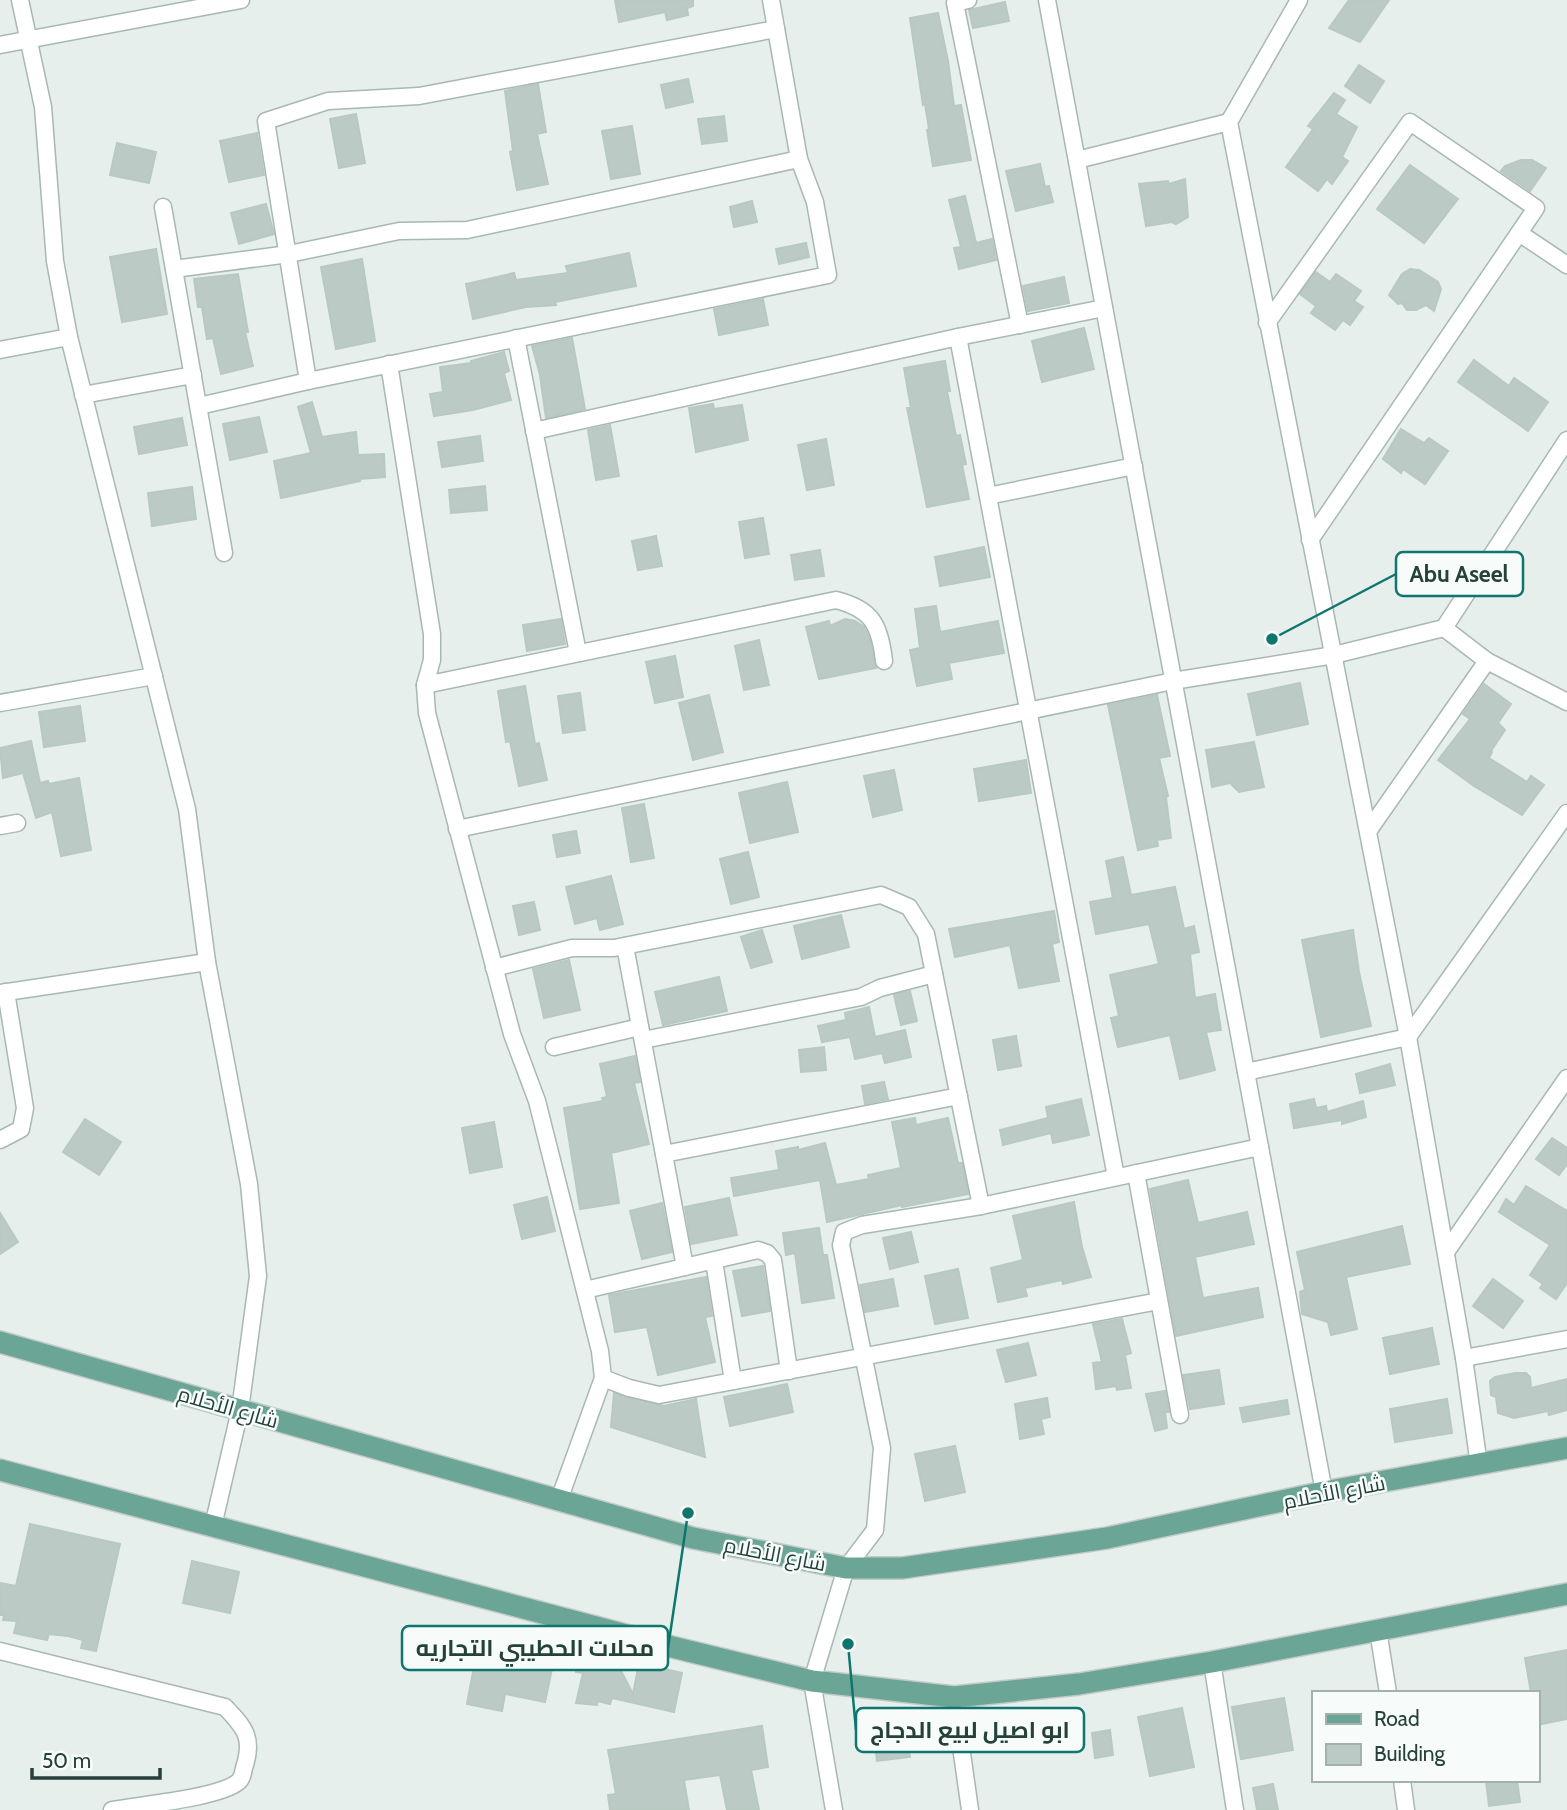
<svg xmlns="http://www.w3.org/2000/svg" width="1567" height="1810" viewBox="0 0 1567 1810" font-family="Cabin,Cairo,sans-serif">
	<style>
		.building { fill: #bbcac4; stroke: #b8c9c2; stroke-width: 2 }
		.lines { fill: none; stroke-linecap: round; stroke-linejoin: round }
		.minor-casing { stroke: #a8b8b2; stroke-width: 19 }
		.primary-casing { stroke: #c2cac8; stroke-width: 24 }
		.minor { stroke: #fff; stroke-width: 16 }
		.primary { stroke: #6aa596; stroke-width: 21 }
		.labels { text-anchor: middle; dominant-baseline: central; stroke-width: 5; stroke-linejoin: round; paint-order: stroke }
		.street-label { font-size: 21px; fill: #24423a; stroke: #f7fbf9 }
		.leader { fill: none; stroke: #0f766e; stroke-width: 2.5 }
		.callout-dot { fill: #0f766e; stroke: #f7fbf9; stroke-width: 2.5 }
		.callout { fill: #f7fbf9; stroke: #0f766e; stroke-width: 2.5 }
		.callout-label { font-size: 23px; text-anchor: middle; font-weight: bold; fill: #24423a }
	</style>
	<rect width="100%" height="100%" fill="#e6efeb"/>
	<g class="building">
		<path d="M615,0H693V6L687,8L688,15L667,20L665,12L619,22Z"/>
		<path d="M1349,0H1389L1360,42L1329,28Z"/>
		<path d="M1005,2L1009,21L973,28L969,10Z"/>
		<path d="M938,13L948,61L954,106L961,105L971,160L933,166L927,130L929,129L925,104L923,105L910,18Z"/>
		<path d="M1359,65L1384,81L1370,103L1345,86Z"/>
		<path d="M688,79L693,102L666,108L661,85Z"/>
		<path d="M538,84L546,132L537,134L548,184L517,190L510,152L513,151L505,91Z"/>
		<path d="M1334,93L1345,100L1336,114L1357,127L1342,157L1348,161L1332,184L1327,179L1318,191L1286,167L1313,129L1308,126Z"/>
		<path d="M356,114L365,163L339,168L330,119Z"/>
		<path d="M724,116L727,141L702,144L698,119Z"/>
		<path d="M632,126L640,174L611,179L602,131Z"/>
		<path d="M257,133L264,175L229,182L220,141Z"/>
		<path d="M117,143L156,152L149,183L110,175Z"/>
		<path d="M1521,160H1532L1546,168L1530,191L1501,171L1505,166Z"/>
		<path d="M1040,164L1045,187L1049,186L1053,202L1016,211L1006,171Z"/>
		<path d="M1410,165L1458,199L1424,243L1377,209Z"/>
		<path d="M1185,179L1188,217L1176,224L1172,222L1146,226L1139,184L1168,181L1169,184Z"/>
		<path d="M965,196L976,243L992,239L996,260L959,269L954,248L961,247L949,200Z"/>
		<path d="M752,201L757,222L734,227L730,207Z"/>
		<path d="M266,204L274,234L239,244L231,213Z"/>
		<path d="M806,243L809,257L779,264L776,249Z"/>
		<path d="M156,249L167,314L122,322L110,257Z"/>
		<path d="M629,253L636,286L555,302L556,305L526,307L473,319L466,284L514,273L516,280L568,273L566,266Z"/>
		<path d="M362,259L375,341L336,349L321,267Z"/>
		<path d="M1410,269L1419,270L1438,282L1441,289L1434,311L1426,305L1416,310H1407L1402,303L1398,304L1389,295L1402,274Z"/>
		<path d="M1316,272L1330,282L1336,274L1361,291L1354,301L1363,307L1350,325L1343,320L1335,330L1311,313L1316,306L1300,294Z"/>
		<path d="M238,274L248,332H245L253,366L221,374L213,338L207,339L202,307H198L194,279Z"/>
		<path d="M1064,277L1069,303L1028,311L1023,286Z"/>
		<path d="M763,299L768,325L719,335L714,309Z"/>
		<path d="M1084,328L1094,369L1042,382L1032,341Z"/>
		<path d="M572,338L585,409L546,418L540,375L532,346Z"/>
		<path d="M504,352L509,371L504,373L511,400L473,410L434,416L430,394L443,392L440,367L471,363V361Z"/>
		<path d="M1474,360L1509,386L1514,378L1548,402L1528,431L1458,382Z"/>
		<path d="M945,361L950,391H947L956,436L960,435L966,464L962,465L969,499L927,507L907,408H911L904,368Z"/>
		<path d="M312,402L322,437L356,432L358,455L384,454L385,477L359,479L360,481L281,498L274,461L311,453L298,407Z"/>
		<path d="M713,404L714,409L742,405L748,440L696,452L689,408Z"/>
		<path d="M259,417L267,452L230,460L223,424Z"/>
		<path d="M182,418L187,445L139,454L134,427Z"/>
		<path d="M610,425L619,476L596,480L588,430Z"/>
		<path d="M1401,429L1424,443L1429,438L1448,451L1425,484L1403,469L1401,473L1383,459Z"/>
		<path d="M480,436L483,461L442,467L438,442Z"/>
		<path d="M826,439L834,485L807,490L798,445Z"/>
		<path d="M485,486L487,510L451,513L449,490Z"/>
		<path d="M192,487L196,519L152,526L148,493Z"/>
		<path d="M763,518L769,554L745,558L739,522Z"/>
		<path d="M656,536L662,566L638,570L632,541Z"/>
		<path d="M984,547L990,577L940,586L935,557Z"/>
		<path d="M820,550L824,576L795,580L791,555Z"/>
		<path d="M936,606L940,632L998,621L1004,653L949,663L952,679L917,686L910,650L920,648L915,609Z"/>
		<path d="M561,619L565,644L527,651L523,625Z"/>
		<path d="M845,619L855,621L864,627L870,640L876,668L819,679L806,627L829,621L830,626Z"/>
		<path d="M759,640L769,685L744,690L735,646Z"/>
		<path d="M675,656L683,697L655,703L646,662Z"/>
		<path d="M1300,683L1308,724L1257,735L1248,694Z"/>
		<path d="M1484,684L1511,704L1498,723L1505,730L1491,751L1492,752L1489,758L1527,782L1531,776L1544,785L1522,815L1474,786L1438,760L1470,719L1463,714Z"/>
		<path d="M525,686L535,744L539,743L547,780L519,786L510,741L506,742L498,691Z"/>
		<path d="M580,693L585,730L563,733L558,696Z"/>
		<path d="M709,695L723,752L693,760L679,703Z"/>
		<path d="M1157,695L1170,756L1159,758L1168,796L1166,797L1171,838L1157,840L1158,846L1138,850L1108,705Z"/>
		<path d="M80,706L85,741L44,747L39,712Z"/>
		<path d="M31,741L40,783L48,781L49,784L79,778L91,850L61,856L52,812L36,818L23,773L3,778L0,748Z"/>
		<path d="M1254,742L1264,787L1239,792L1230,783L1212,787L1206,750Z"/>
		<path d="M1026,760L1031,793L979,801L974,769Z"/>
		<path d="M894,770L902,810L873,817L864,776Z"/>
		<path d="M787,782L798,832L750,843L739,793Z"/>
		<path d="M644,804L654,858L631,862L622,808Z"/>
		<path d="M576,831L580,853L557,857L553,835Z"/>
		<path d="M748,852L759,897L731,904L720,859Z"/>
		<path d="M1123,857L1131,895L1175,887L1184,929L1194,926L1199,952L1190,954L1195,998L1215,994L1221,1030L1206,1032L1215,1070L1180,1079L1170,1035L1118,1047L1111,1018L1119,1016L1110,975L1159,964L1149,924L1096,934L1090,902L1113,898L1106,861Z"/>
		<path d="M611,876L623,924L600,930L597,918L575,924L566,887Z"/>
		<path d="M534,902L540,930L519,935L513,906Z"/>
		<path d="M1054,911L1059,942L1052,944L1059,981L1019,988L1010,945L955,957L949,929Z"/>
		<path d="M841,915L849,947L802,959L794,926Z"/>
		<path d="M762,930L772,962L751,968L741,937Z"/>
		<path d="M1353,930L1359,972L1371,1026L1321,1037L1302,940Z"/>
		<path d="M569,960L580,1010L544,1018L533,969Z"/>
		<path d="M719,977L727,1011L663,1025L655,992Z"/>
		<path d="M910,991L917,1021L901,1025L894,995Z"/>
		<path d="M869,1007L875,1037L905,1030L911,1057L885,1063L882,1053L855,1059L850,1037L822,1042L818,1026L846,1020L845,1013Z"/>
		<path d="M1016,1036L1021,1066L998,1070L993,1040Z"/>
		<path d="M824,1047L826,1070L801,1072L799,1050Z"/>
		<path d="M635,1056L640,1082L634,1083L649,1144L611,1153L619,1203L580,1209L564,1108L603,1101L602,1098L607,1097L600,1064Z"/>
		<path d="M1390,1064L1395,1085L1360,1093L1356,1074Z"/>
		<path d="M884,1082L888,1099L865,1104L862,1086Z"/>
		<path d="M1081,1099L1089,1135L1053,1143L1051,1133L1003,1145L1000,1130L1048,1118L1046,1107Z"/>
		<path d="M1314,1099L1316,1108L1326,1106L1327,1112L1363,1101L1366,1117L1342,1124V1120L1294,1128L1290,1104Z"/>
		<path d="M915,1118L916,1125L948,1118L958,1163H962L968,1194L902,1207V1205L827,1222L820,1180L734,1196L731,1178L779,1170L776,1151L798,1147V1150L825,1143L836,1185L869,1179L868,1175L901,1168L892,1122Z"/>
		<path d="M85,1119L121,1142L99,1175L63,1152Z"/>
		<path d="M494,1122L502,1167L470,1173L462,1128Z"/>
		<path d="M1552,1138L1567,1148V1164L1559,1175L1536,1159Z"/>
		<path d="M1188,1180L1198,1223L1247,1212L1254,1244L1195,1257L1203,1298L1258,1288L1263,1317L1176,1336L1150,1189Z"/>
		<path d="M1526,1186L1567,1211V1283L1556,1299L1540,1288L1543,1284L1530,1275L1550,1245L1499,1212L1506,1199L1514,1205Z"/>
		<path d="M547,1197L555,1231L522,1239L514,1205Z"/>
		<path d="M729,1198L737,1235L691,1244L685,1207Z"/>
		<path d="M1074,1202L1082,1247L1091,1277L1063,1284L1062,1280L1025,1288L1027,1296L998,1302L991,1268L1023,1260L1013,1216Z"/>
		<path d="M662,1203L672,1252L642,1259L630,1211Z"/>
		<path d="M0,1213L18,1242L0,1254Z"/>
		<path d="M1402,1226L1410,1264L1346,1277L1357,1329L1331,1335L1328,1322L1302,1314L1300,1292L1305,1290L1297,1252Z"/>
		<path d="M819,1228L823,1255H827L834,1298L802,1303L795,1253L786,1255L783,1233Z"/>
		<path d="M911,1232L918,1262L890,1269L883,1238Z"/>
		<path d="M763,1266L770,1311L742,1316L733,1271Z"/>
		<path d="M958,1269L968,1318L935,1324L925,1276Z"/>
		<path d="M706,1277L712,1316L705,1317L715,1362L658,1375L647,1327L615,1332L609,1295Z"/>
		<path d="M893,1279L898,1306L865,1312L860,1285Z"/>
		<path d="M1493,1279L1523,1301L1503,1328L1473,1306Z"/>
		<path d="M1122,1319L1131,1353L1125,1355L1131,1388L1117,1390L1116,1386L1096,1389L1093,1363L1102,1362L1093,1324Z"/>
		<path d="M1432,1328L1439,1364L1390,1374L1383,1338Z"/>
		<path d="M1028,1343L1036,1375L1006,1382L997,1350Z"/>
		<path d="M1219,1370L1224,1404L1190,1409L1183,1375Z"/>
		<path d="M1515,1373H1526L1530,1377L1531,1388L1567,1379V1410L1549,1415L1548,1411L1514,1418L1498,1413L1496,1397L1491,1395L1490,1381L1495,1377Z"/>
		<path d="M787,1384L793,1412L730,1426L724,1397Z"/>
		<path d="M1165,1391L1169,1412H1165L1167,1428L1155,1431L1146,1394Z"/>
		<path d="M614,1393L664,1406L696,1399L705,1457L611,1427Z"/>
		<path d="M1047,1398L1050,1417L1041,1419L1044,1434L1020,1439L1015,1404Z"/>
		<path d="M1447,1399L1452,1433L1395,1442L1390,1409Z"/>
		<path d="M1287,1400L1289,1414L1243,1422L1240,1408Z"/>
		<path d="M955,1446L965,1492L925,1501L915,1454Z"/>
		<path d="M30,1524L120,1544L96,1651L81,1648L83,1640L68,1636L49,1634L47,1640L14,1633L17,1621L3,1620L4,1615H0V1583L16,1586Z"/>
		<path d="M192,1561L239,1572L230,1613L183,1603Z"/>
		<path d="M481,1629L557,1645L545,1702L505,1694L502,1711L467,1704Z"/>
		<path d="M1567,1650V1719L1537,1725V1693H1531L1525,1658Z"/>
		<path d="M580,1656L604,1662L609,1661L618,1665L633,1694L639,1663L682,1673L674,1712L612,1698L610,1704L598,1701L597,1705L576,1703L583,1673L576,1672Z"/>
		<path d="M1284,1698L1293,1750L1241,1759L1232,1707Z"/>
		<path d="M1182,1708L1194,1767L1150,1776L1138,1717Z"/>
		<path d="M895,1724L896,1737L906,1736L910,1757L877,1761L873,1728Z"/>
		<path d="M762,1726L768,1767L751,1770L759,1810H727L720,1775L684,1780L689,1810H610L608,1795L616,1794L608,1750Z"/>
		<path d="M1110,1730L1113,1755L1095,1758L1092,1733Z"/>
		<path d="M1517,1780L1520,1802L1489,1806L1486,1781Z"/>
		<path d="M1273,1784L1278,1810H1257L1253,1788Z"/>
	</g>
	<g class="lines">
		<g class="minor-casing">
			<g id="minor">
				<path d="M20,0L43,107L55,261L69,337L187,809L207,962L249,1184L258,1276L240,1410L213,1526"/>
				<path d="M968,0L955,3L1020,325"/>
				<path d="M1047,0L1324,1492"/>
				<path d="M1299,0L1229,122L1408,1037L1464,1358L1479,1465"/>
				<path d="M0,45L241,0"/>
				<path d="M1077,160L1229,122"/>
				<path d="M163,207L224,553"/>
				<path d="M1519,233L1567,265"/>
				<path d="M174,269L289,254L399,231L467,230L799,159"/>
				<path d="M1267,323L1410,122L1536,208L1310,540"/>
				<path d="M958,337L1116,1177"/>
				<path d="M516,338L578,653"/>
				<path d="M0,350L69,337"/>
				<path d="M389,364L432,634V660L425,685L427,713L512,1034L537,1101L600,1351L603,1378L559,1500"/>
				<path d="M308,381L266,121L328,101L419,96L776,29"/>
				<path d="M83,395L193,375"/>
				<path d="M199,406L308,381L828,275L815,202L799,159L771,0"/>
				<path d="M534,431L958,337L1104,308"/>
				<path d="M988,496L1134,466"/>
				<path d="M1444,628L1487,661L1567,702"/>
				<path d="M425,685L836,600C872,609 880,625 884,661"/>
				<path d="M0,703L154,676"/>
				<path d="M0,826L17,823"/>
				<path d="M457,829L1173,681L1334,655L1444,628L1567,440"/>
				<path d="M1369,830L1487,661"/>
				<path d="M625,946L685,1267"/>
				<path d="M494,968L572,948H614L881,895L909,907L926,934L981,1206"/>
				<path d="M0,993L207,962"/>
				<path d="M643,1040L861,997L880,988L934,974"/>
				<path d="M554,1047L640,1027"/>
				<path d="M1246,1072L1408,1037L1567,813"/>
				<path d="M0,1140L21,1129L25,1108L6,992"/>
				<path d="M664,1154L959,1096"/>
				<path d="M1136,1173L1180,1415"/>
				<path d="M1446,1252L1567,1078"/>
				<path d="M714,1261L733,1381"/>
				<path d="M585,1290L758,1250L767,1253L773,1260L789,1371"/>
				<path d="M1464,1358L1567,1339"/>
				<path d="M603,1378L629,1388L659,1395L1159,1301"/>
				<path d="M1378,1630L1388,1693"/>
				<path d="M0,1651L225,1707C245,1728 254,1738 244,1768C243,1773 242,1779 238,1782C219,1798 139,1805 112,1810"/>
				<path d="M1212,1662L1235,1810"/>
				<path d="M954,1697L970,1810"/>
				<path d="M1402,1780L1406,1810"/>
				<path d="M834,1810L812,1681L846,1568L875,1530L882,1448L841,1245L844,1232L862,1225L981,1206L1260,1147"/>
			</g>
		</g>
		<g class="primary-casing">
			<g id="primary">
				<path d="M0,1342L693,1538L846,1568H902L1107,1538L1324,1492L1567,1448"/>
				<path d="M0,1470L664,1645L812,1681L954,1697L1079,1684L1212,1662L1567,1594"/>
			</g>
		</g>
		<use href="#minor" class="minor"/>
		<use href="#primary" class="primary"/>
	</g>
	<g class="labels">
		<g class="street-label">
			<text transform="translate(228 1407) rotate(16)">شارع الأحلام</text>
			<text transform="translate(1334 1492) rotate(-11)">شارع الأحلام</text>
			<text transform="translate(775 1554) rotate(11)">شارع الأحلام</text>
		</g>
	</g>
	<path class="leader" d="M1272 639L1396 574M688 1513L668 1648M848 1644L856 1730"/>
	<g class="callout-dot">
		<circle cx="1272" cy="639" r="7"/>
		<circle cx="688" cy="1513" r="7"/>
		<circle cx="848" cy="1644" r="7"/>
	</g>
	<g class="callout">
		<rect x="1396" y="552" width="127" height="44" rx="7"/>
		<rect x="402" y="1626" width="266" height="44" rx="7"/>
		<rect x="856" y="1708" width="228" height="44" rx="7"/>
	</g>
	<g class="callout-label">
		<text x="1459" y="582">Abu Aseel</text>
		<text x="535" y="1656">محلات الحطيبي التجاريه</text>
		<text x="970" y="1738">ابو اصيل لبيع الدجاج</text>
	</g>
	<rect x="1312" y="1691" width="228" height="91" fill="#f7fbf9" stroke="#a3b1ad" stroke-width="2"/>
	<rect x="1326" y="1714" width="35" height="10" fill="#6aa596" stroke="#a3b1ad" stroke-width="2"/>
	<text x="1374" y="1726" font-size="21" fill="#24423a">Road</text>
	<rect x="1326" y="1744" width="35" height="21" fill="#bbcac4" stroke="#a3b1ad" stroke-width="2"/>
	<text x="1374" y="1761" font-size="21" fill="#24423a">Building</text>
	<path d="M32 1768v10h128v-10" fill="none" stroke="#24423a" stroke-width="3.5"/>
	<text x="42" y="1768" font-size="21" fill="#24423a" stroke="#f7fbf9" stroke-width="5" paint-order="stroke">50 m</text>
</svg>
